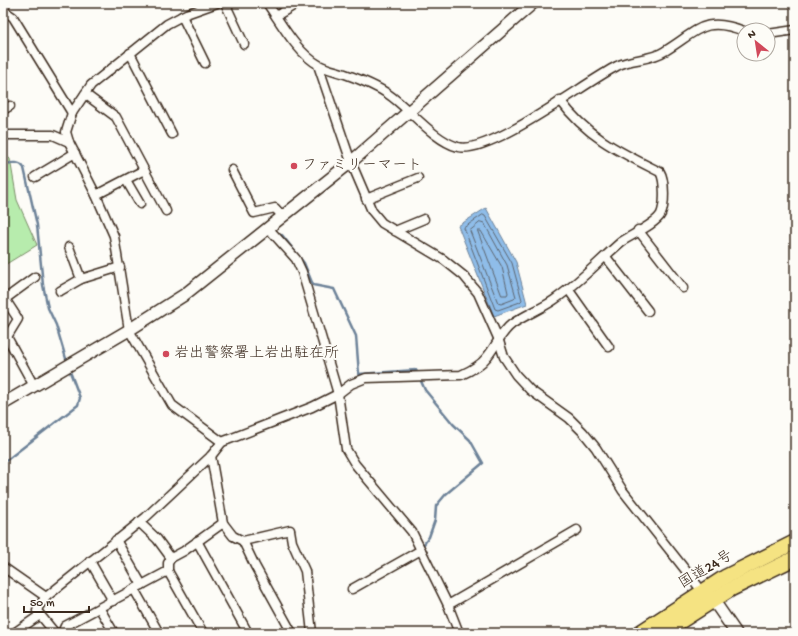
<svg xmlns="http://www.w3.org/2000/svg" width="798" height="636" viewBox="0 0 798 636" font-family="'Gochi Hand','Klee One',sans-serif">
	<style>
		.green { fill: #b7ecad; stroke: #798b66 }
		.water { fill: #8fbde9; stroke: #6d8298 }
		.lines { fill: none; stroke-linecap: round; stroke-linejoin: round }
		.shore { stroke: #5d656f; stroke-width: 1 }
		.stream { stroke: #6d8298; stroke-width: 2.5 }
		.street-casing { stroke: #3b2a1e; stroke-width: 11 }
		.secondary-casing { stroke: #3b2a1e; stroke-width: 14 }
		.highway-casing { stroke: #3b2a1e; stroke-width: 17 }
		.street { stroke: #fdfcf7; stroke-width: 8 }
		.secondary { stroke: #fdfcf7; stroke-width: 11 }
		.highway { stroke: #f5e382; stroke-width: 14 }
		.poi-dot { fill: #d1495b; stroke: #fdfcf7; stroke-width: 1.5 }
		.labels { text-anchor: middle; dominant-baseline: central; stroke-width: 4; stroke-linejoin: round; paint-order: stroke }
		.poi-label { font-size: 15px; fill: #3b2a1e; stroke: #fdfcf7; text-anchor: start }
		.street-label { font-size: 15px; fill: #3b2a1e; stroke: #fdfcf7 }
	</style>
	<rect width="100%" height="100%" fill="#fdfcf7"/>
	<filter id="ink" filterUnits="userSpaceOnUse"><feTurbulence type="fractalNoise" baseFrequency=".025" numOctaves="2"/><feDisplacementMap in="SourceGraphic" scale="8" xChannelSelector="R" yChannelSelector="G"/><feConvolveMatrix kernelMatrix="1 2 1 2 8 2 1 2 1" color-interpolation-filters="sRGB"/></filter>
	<g filter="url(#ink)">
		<path class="green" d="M3,152L10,159L17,200L37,245L3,266Z"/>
		<path class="water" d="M486,208L516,262L527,304L494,316L458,226Z"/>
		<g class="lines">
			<g class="shore">
				<path d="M483,215L485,216L512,263L522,300L520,302L498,310L495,309L464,228Z"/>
				<path d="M481,222L484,223L507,265L516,297L514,299L501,304L498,303L470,231Z"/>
				<path d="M478,231H481L502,267L508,293L507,295H502Z"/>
			</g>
			<g class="stream">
				<path d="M3,164C11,163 20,161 24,168L37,225L43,285L48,308L56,325L67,362"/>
				<path d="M282,235L304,263L313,285L334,289L356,336L359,374L416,370L425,390L453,424L470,440L483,463L446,494L436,506L435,520L429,537L424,544"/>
				<path d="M3,463L78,405L80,398L69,369"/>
			</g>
			<g class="street-casing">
				<g id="street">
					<path d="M217,3L186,14L167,24L91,85L72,113L66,132L69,142L96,195L114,236L129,330L172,405L222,442"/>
					<path d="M225,3L244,44"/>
					<path d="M267,3C281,23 297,53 319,65C326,69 336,71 345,74C359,79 375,85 388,94C409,108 433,140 458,147C490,155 584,83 617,66C631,58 650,61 665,51C697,32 703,15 744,31"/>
					<path d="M3,10L13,17L72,113"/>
					<path d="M182,16L205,63"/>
					<path d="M276,16L298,3"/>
					<path d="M768,34L795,30"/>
					<path d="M130,53L172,134"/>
					<path d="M318,65L351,162L372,211L382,223L444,260L464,276L478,293L498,338L504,357L516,375L530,390L569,418L583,432L596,448L623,491L702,591"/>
					<path d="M85,94L116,117L166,211"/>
					<path d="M3,110L10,106"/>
					<path d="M3,135H53L69,142"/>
					<path d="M232,170L254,213L275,208L283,217"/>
					<path d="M35,177L75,153"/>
					<path d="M126,180L140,204"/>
					<path d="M96,195L144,170"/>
					<path d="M366,199L418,178"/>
					<path d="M269,229L296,259L302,272L338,394L346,449L355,464L412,532L448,605L459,633"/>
					<path d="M638,230L683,288"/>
					<path d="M395,231L424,219"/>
					<path d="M69,247L81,279"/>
					<path d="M606,257L648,311"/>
					<path d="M568,289L609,347"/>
					<path d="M60,291L81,279L120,267"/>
					<path d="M34,386L7,337L18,319L5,299L35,277"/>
					<path d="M211,456L223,523L233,536L243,541L290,530L292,542L305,571L312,633"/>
					<path d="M139,522L157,539L171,558"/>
					<path d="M116,540L142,585"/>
					<path d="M197,541L248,633"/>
					<path d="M243,541L255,566L292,633"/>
					<path d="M90,561L113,601"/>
					<path d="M3,567L46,597"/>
					<path d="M168,571L203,633"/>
					<path d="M134,589L159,633"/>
					<path d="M352,589L421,550"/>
					<path d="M448,605L577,530"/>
					<path d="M100,609L114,633"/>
					<path d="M14,633L40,615"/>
					<path d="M55,633L37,611L39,606L46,597L146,517L211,456L222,442L312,407L338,394L351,384L366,378L461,375C470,371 480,366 486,358C496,347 500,333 512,324C525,315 541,309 554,300C579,283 599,261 621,242C631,235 656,224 661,214C665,205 665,180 660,172C620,152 587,137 560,100"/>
					<path d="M62,633L65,626L168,571V563L171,558L184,551L223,523"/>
				</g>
			</g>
			<g class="secondary-casing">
				<g id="secondary">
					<path d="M3,404L129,330L184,295L351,162L533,3"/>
					<path d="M707,596L718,607L736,633"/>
				</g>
			</g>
			<g class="highway-casing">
				<g id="highway">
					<path d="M639,633L725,577L795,542"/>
					<path d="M662,633L731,589L795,558"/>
				</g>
			</g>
			<use href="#street" class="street"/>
			<use href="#secondary" class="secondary"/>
			<use href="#highway" class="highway"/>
		</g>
	</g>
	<g class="poi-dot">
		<circle cx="294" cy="166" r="4"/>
		<circle cx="166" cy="354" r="4"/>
	</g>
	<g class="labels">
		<g class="poi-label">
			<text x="302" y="166">ファミリーマート</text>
			<text x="174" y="354">岩出警察署上岩出駐在所</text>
		</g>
		<g class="street-label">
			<text transform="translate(706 570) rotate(-31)">国道24号</text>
		</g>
	</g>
	<rect width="798" height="636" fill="none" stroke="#fdfcf7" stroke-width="16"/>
	<rect x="8" y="8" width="782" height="620" fill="none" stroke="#3b2a1e" stroke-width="1.5" filter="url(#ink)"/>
	<g transform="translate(756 42) rotate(330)"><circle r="19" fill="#fdfcf7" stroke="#afa8a0"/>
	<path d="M0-3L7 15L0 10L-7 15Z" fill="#d1495b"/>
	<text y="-6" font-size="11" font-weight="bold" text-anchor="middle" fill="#3b2a1e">N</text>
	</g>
	<path d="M24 606v6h65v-6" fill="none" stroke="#3b2a1e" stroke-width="2"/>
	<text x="30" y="606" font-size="12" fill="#3b2a1e" stroke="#fdfcf7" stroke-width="3" paint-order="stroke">50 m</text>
</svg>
